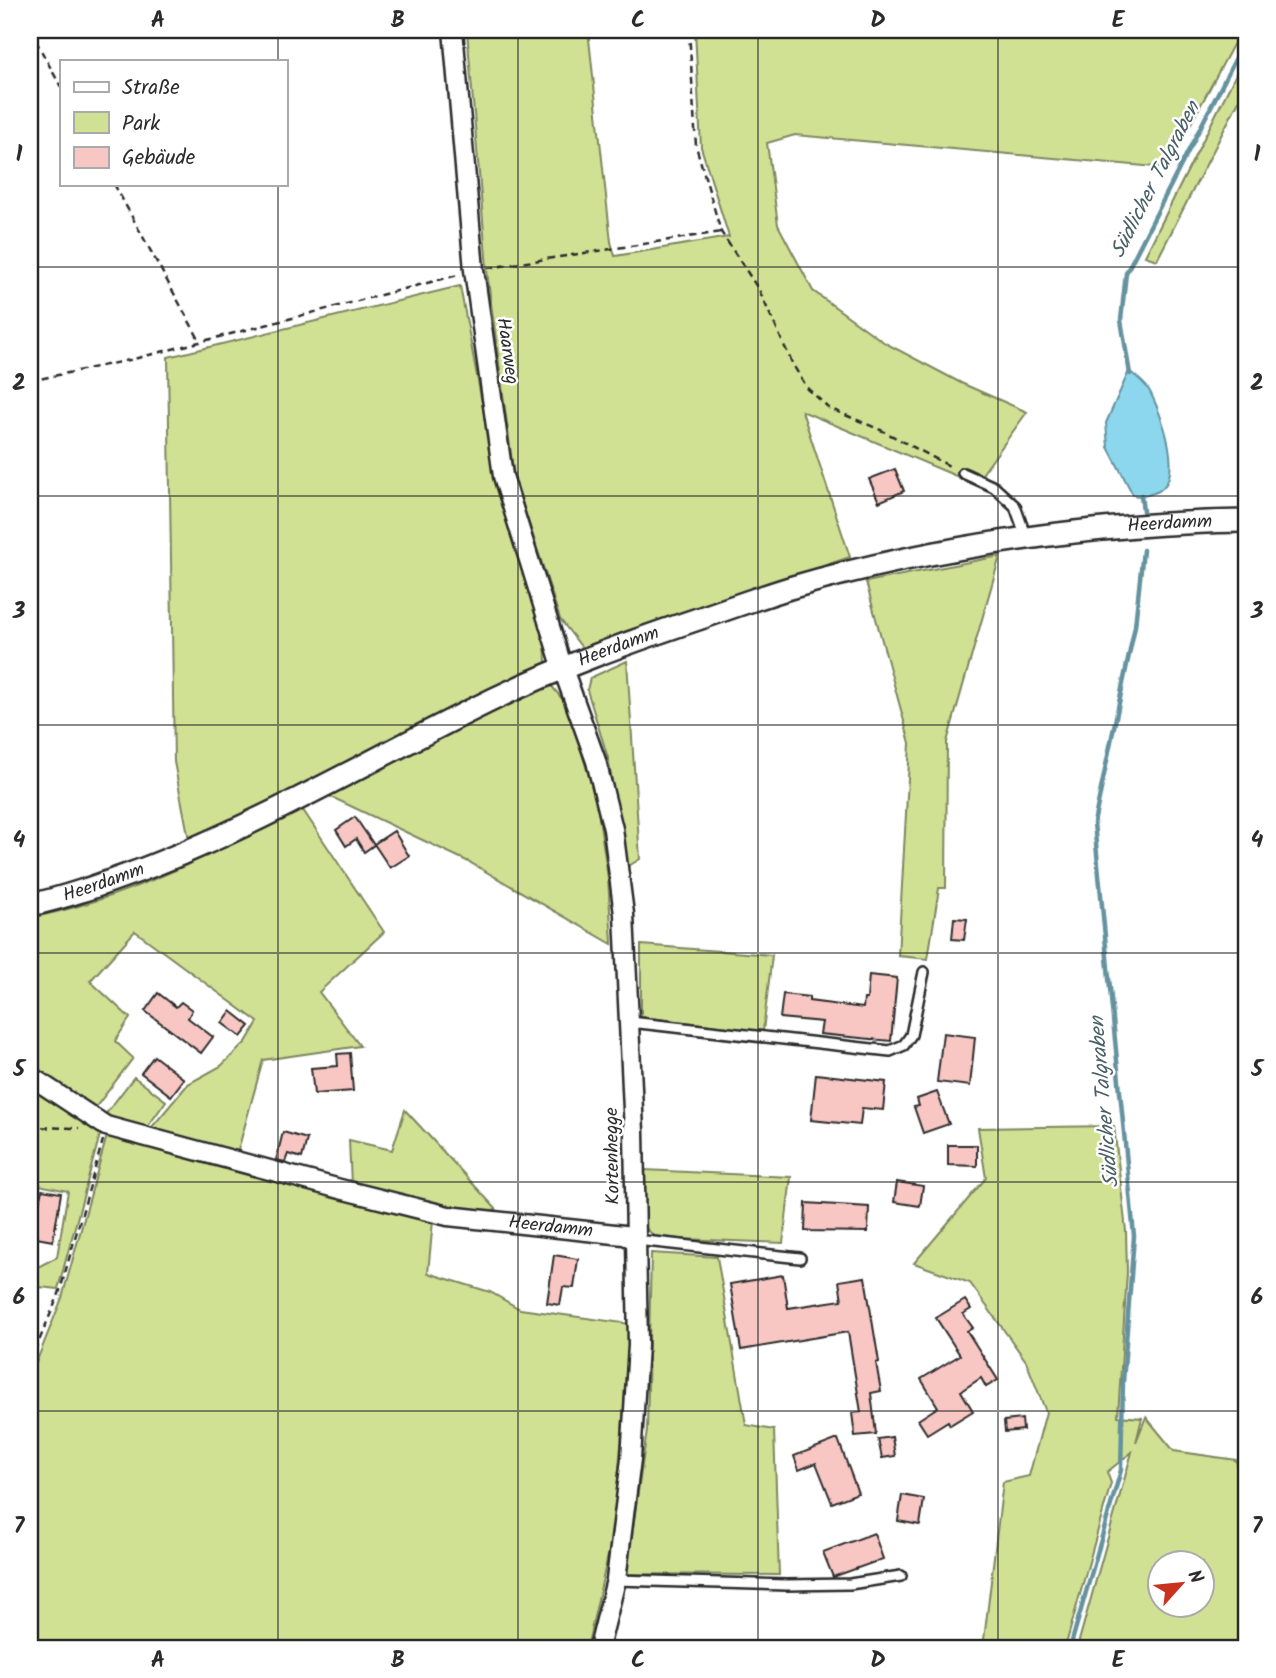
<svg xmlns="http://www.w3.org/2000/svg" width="1276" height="1678" viewBox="0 0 1276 1678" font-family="Kalam,sans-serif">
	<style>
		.green { fill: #d1e194; stroke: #7e8660; stroke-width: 2; fill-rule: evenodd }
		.water { fill: #8cd7ed; stroke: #65929f; stroke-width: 2 }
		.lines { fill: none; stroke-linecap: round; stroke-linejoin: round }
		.stream { stroke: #65929f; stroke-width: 4.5 }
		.building { fill: #f8c7c3; stroke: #2b2b2b; stroke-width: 2 }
		.service-casing { stroke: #2b2b2b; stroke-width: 14 }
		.minor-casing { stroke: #2b2b2b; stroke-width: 23 }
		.tertiary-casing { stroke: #2b2b2b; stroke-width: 26 }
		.path { stroke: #2b2b2b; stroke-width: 2.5; stroke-dasharray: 7 5; stroke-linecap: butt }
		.service { stroke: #fff; stroke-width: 9 }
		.minor { stroke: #fff; stroke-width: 18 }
		.tertiary { stroke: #fff; stroke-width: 21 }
		.grid { fill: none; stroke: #2b2b2b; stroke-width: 2; stroke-opacity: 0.55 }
		.labels { text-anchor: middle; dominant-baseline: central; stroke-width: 5; stroke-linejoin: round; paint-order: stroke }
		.street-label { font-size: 19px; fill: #2b2b2b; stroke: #fff }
		.water-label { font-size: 21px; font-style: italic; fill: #485f65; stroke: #fff }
		.neatline { fill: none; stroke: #2b2b2b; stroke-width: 2.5 }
		.grid-label { font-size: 23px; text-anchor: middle; font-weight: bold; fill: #2b2b2b }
	</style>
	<rect width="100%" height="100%" fill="#fff"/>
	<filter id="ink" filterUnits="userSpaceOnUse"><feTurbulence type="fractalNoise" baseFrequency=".0143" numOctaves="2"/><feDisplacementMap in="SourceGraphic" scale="14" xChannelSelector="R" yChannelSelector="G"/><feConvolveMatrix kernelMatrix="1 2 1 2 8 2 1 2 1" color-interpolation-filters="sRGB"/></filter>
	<g filter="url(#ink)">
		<g class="green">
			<path d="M467,30H588L611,242L615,256L729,237L701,147L695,30H1241L1167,168L795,135L767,143L778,225L813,291L885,343L961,383L1027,412L975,484L802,411L850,557L623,632L583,649L560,619L514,477L488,280Z"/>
			<path d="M1246,54V87L1157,260L1145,256Z"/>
			<path d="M460,286L496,477L545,637L546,663L498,689L190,845L174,762L168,357Z"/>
			<path d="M1000,556L947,742L946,888H939L928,959L898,956L910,743L866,582Z"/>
			<path d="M627,661L640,859L627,867L608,758L587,690L590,678Z"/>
			<path d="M550,684L568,706L597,804L608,878L612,944L469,862L325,794L504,704Z"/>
			<path d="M301,807L384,932L319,992L360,1046L263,1060L237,1154L147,1133L188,1084L221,1066L246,1042L258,1022L135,931L90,981L130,1018L115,1041L133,1058L92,1112L30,1068V918C127,899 215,853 301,807Z"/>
			<path d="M641,945L772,955L763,1031L641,1017Z"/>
			<path d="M134,1077L166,1101L146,1129L105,1115Z"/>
			<path d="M30,1082L101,1131L58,1289L30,1286V1271L57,1257L68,1191L34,1184L30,1147Z"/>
			<path d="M405,1110L497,1210L448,1209L351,1184L349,1140L392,1150Z"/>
			<path d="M1114,1126L1126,1231L1127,1272L1118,1416L1142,1418L1136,1442L1146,1417L1174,1451L1236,1460L1246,1505V1627L1241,1631L1238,1648H1077L1132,1452L1107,1472L1111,1483L1065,1648H983L1003,1482L1029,1476L1046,1412L1026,1361L970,1283L914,1263L986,1178L978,1128ZM1160,1562H1202V1604H1160Z"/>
			<path d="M108,1132L268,1179L433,1221L428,1273L490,1292L520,1309L631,1324L614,1529L587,1648H30V1378L62,1298Z"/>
			<path d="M644,1170L791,1177L783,1243L657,1238L644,1227Z"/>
			<path d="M651,1253L717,1257L746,1425L774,1430L779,1575L626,1574L647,1431Z"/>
		</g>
		<path class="water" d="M1129,371C1137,377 1144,382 1149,390C1161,412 1188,482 1154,493C1145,496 1141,497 1133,495L1108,447L1106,423Z"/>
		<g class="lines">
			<g class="stream">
				<path d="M1130,374L1121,320L1126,273L1246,38"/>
				<path d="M1141,495L1143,511"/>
				<path d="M1070,1648L1121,1470L1123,1382L1134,1236L1094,823L1135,626L1143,550"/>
			</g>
		</g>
		<g class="building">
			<path d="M895,469L904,491L879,502L869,479Z"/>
			<path d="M355,817L374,845L364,852L356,839L346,846L336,830Z"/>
			<path d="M394,831L409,856L390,868L374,844Z"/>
			<path d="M954,918L967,919L964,940L952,939Z"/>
			<path d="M869,975L897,978L891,1041L820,1034L822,1022L780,1018L783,994L809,997V1001L863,1008L864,999H867Z"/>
			<path d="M158,993L176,1007L181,1002L192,1010L188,1018L213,1037L201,1053L145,1011Z"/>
			<path d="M231,1011L250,1026L241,1037L222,1023Z"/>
			<path d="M943,1033L975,1037L970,1086L937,1082Z"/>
			<path d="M350,1053L353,1091L314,1094L311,1068L338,1066L337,1054Z"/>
			<path d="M154,1056L184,1079L171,1096L141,1073Z"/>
			<path d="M816,1074L886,1082L883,1110L862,1108L860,1125L811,1120Z"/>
			<path d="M937,1092L949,1124L923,1133L914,1107L919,1106L917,1099Z"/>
			<path d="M283,1132L307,1139L302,1158L288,1154L285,1162L276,1160Z"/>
			<path d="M948,1145H977V1166L948,1165Z"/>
			<path d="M897,1182L923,1186L920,1206L894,1202Z"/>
			<path d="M42,1190L61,1193L53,1241L31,1237Z"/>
			<path d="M806,1203L869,1207L868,1232L805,1231Z"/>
			<path d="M554,1255L578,1259L574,1288L563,1287L560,1305L547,1303Z"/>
			<path d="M783,1275L788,1308L842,1300L839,1281L865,1277L879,1362L876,1363L881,1391L871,1393L876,1434L855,1436L852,1413L861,1412L848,1332L741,1350L730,1284Z"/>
			<path d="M965,1300L971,1309L963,1314L973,1328L967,1331L998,1380L986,1387L981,1378L961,1391L973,1411L950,1425L948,1421L927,1434L918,1420L938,1407L921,1379L960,1355L936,1318Z"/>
			<path d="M1022,1419L1023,1430L1005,1432L1004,1421Z"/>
			<path d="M892,1437L895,1456L882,1458L878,1439Z"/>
			<path d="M838,1439L858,1493L832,1503L816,1463L799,1470L794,1456Z"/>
			<path d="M902,1495L924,1499L920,1525L898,1521Z"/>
			<path d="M874,1533L883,1559L833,1577L823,1552Z"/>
		</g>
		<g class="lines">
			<g class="service-casing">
				<g id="service">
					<path d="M963,473L994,487L1015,506L1026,537"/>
					<path d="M630,1022L890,1051L904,1045L911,1035L924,972"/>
					<path d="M636,1240L800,1258"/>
					<path d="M616,1580L786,1585L850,1584L901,1576"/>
				</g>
			</g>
			<g class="minor-casing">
				<g id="minor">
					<path d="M453,30L474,270L503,476L563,669L596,761L613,829L624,914L634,1132L638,1345L631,1459L622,1531L616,1580L599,1648"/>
					<path id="s1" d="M30,1076L106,1126L340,1189L448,1216L624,1235L636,1240"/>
				</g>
			</g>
			<g class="tertiary-casing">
				<g id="tertiary">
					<path id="s2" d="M30,905C68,897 105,883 141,870C264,823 378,755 496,698C560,667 627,643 695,620C727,609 760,597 793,587C934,546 1099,523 1246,521"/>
				</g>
			</g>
			<g class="path">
				<path d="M30,30L61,87"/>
				<path d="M689,30L696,146L721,232L759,290L793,365L808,389L829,408L883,431L953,468"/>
				<path d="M114,184L200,341"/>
				<path d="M488,268L721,232"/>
				<path d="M30,381L134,359L458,275"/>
				<path d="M30,1127L79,1128"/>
				<path d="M30,1362L59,1294L103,1140"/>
			</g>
			<use href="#service" class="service"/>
			<use href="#minor" class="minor"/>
			<use href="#tertiary" class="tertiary"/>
		</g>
	</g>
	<path class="grid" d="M278,30V61M518,30V1648M758,30V1648M998,30V1648M278,184V1648M30,267H1246M30,496H1246M30,725H1246M30,953H1246M30,1182H1246M30,1411H1246"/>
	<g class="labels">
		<g class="street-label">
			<text transform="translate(507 351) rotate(82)">Haarweg</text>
			<text stroke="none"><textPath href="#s2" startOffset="1211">Heerdamm</textPath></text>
			<text stroke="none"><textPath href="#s2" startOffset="644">Heerdamm</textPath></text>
			<text stroke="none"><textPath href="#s2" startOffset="77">Heerdamm</textPath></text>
			<text transform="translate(613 1156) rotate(-91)">Kortenhegge</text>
			<text stroke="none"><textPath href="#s1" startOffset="548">Heerdamm</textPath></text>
		</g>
		<g class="water-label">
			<text transform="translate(1156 180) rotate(-63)">Südlicher Talgraben</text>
			<text transform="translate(1105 1102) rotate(-95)">Südlicher Talgraben</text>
		</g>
	</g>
	<rect width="1276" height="1678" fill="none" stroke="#fff" stroke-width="77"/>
	<rect x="60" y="60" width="228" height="126" fill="#ffffff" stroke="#aaaaaa" stroke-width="2"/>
	<rect x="74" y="82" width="35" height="10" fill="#ffffff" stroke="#aaaaaa" stroke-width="2"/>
	<text x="122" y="94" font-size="21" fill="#2b2b2b">Straße</text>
	<rect x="74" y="112" width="35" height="21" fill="#d1e194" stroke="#aaaaaa" stroke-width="2"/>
	<text x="122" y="130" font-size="21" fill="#2b2b2b">Park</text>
	<rect x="74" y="147" width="35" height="21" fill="#f8c7c3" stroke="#aaaaaa" stroke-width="2"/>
	<text x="122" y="164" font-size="21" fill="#2b2b2b">Gebäude</text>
	<g transform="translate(1181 1584) rotate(63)"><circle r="33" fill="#ffffff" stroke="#aaaaaa" stroke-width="2"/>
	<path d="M0-5L12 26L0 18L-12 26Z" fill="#c8321e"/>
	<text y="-10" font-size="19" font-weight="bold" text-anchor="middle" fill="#2b2b2b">N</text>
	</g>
	<rect x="38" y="38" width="1200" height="1602" class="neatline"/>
	<g class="grid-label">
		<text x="158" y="27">A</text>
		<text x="398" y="27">B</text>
		<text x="638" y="27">C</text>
		<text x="878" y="27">D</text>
		<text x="1118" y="27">E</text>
		<text x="19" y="161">1</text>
		<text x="1257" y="161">1</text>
		<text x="19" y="390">2</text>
		<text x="1257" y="390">2</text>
		<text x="19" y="618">3</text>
		<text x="1257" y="618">3</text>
		<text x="19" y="847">4</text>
		<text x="1257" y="847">4</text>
		<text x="19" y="1076">5</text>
		<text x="1257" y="1076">5</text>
		<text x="19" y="1304">6</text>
		<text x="1257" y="1304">6</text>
		<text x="19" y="1533">7</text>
		<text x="1257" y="1533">7</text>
		<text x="158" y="1667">A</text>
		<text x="398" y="1667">B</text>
		<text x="638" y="1667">C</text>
		<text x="878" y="1667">D</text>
		<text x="1118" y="1667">E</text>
	</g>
</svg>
